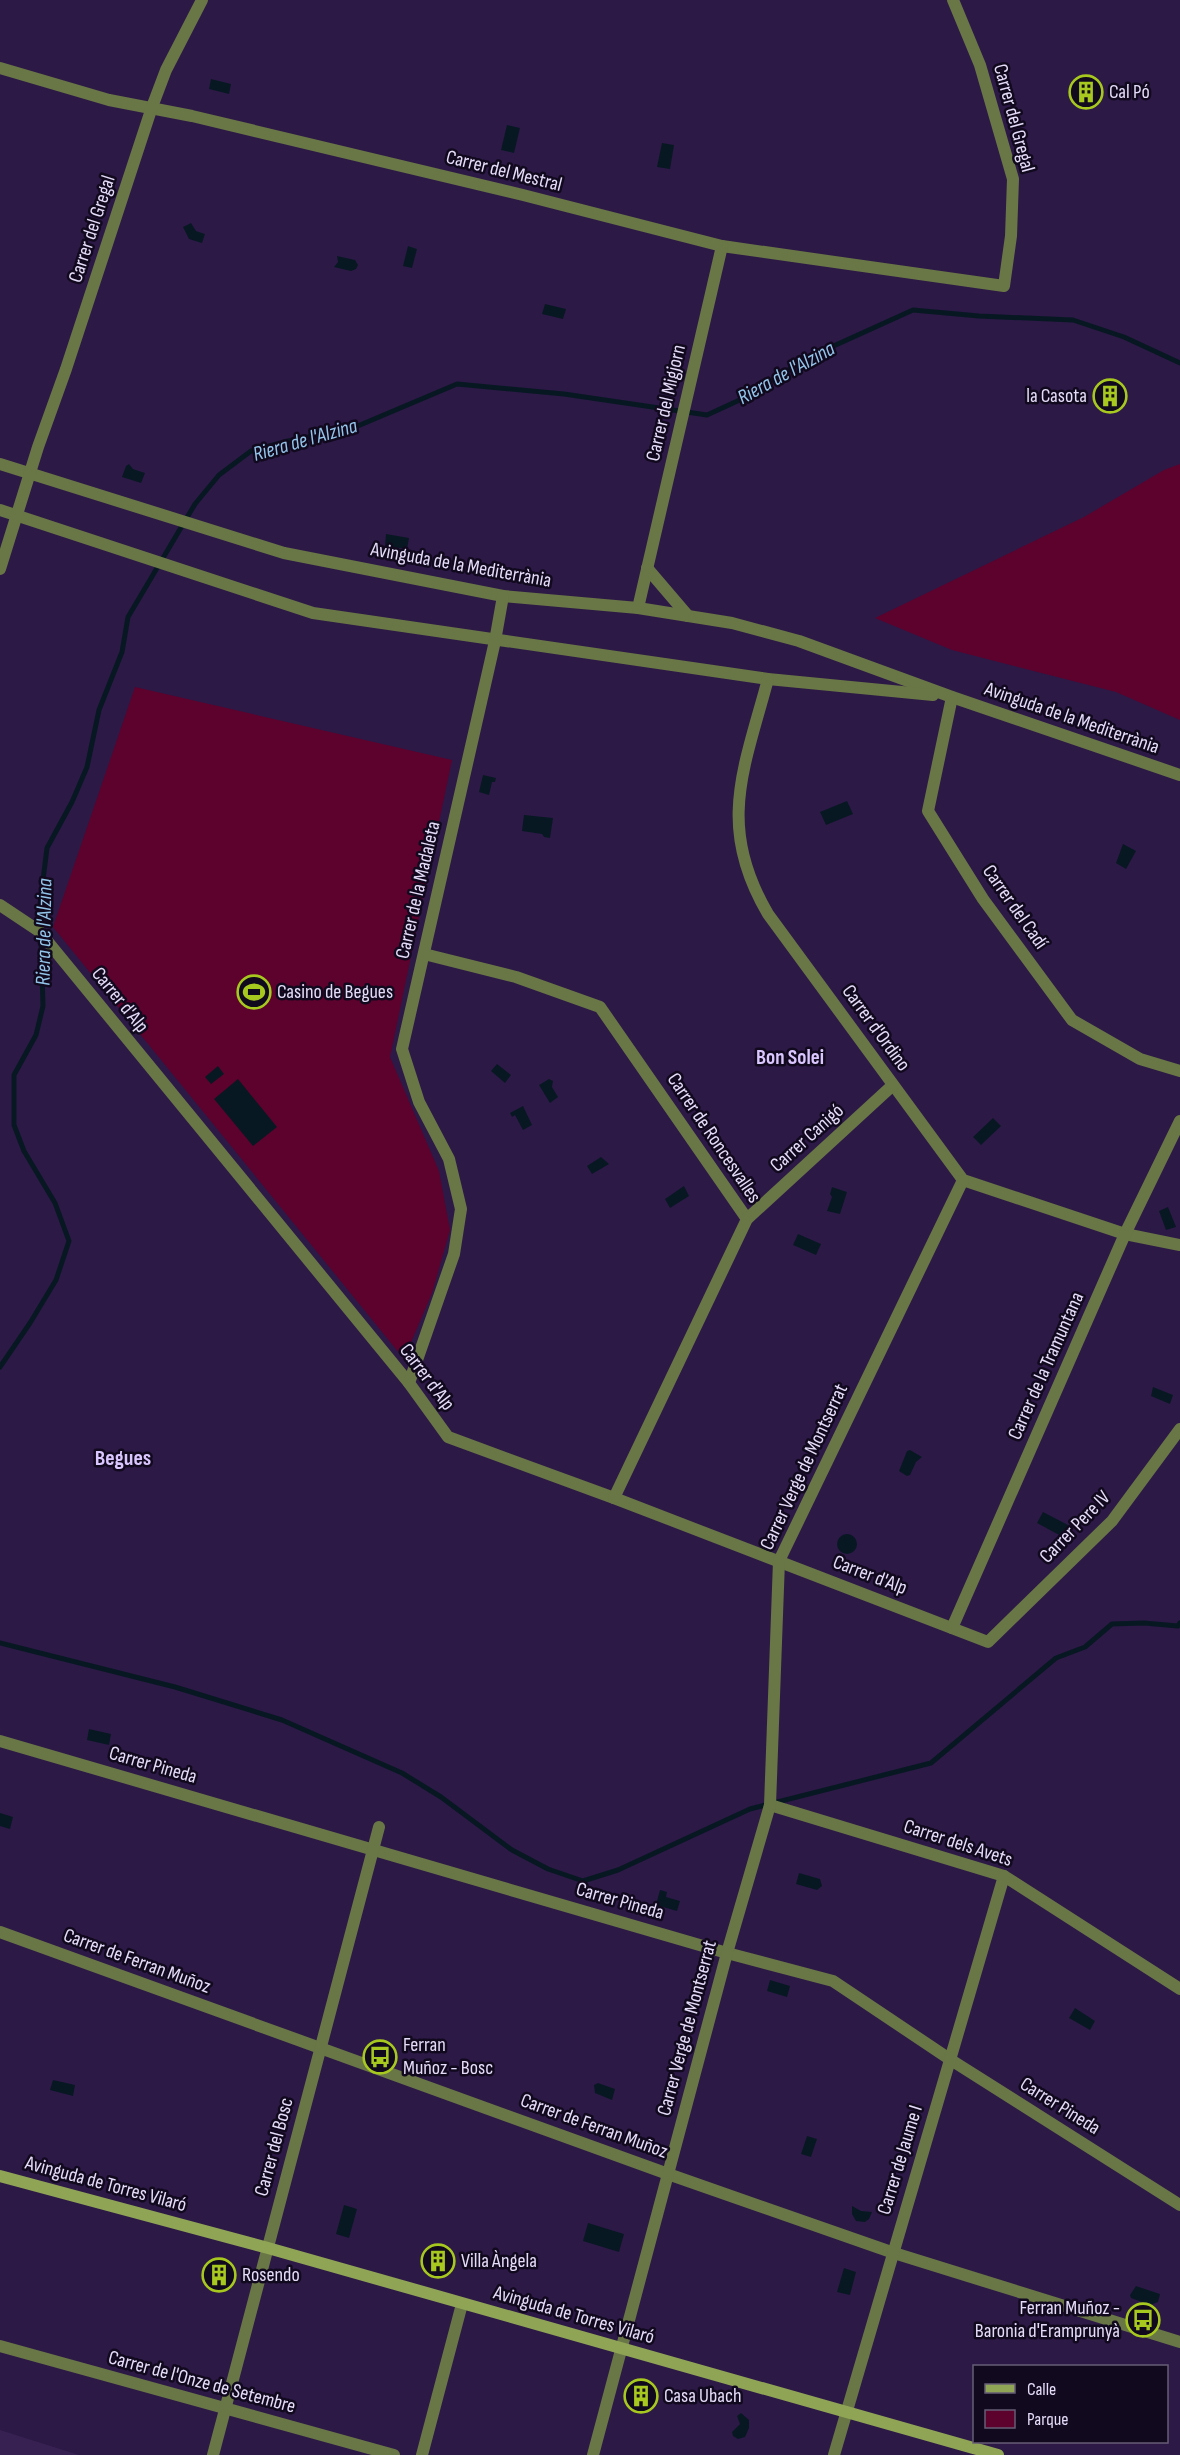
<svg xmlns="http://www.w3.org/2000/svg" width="1180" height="2455" viewBox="0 0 1180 2455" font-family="'Sofia Sans Condensed',sans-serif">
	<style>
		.built { fill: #372153 }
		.green { fill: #5d022d }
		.water { fill: #081823 }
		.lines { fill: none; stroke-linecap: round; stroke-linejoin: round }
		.stream { stroke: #081823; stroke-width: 5 }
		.street { stroke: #697646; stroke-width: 12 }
		.secondary { stroke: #90a456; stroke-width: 12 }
		.labels { text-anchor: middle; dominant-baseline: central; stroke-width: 5; stroke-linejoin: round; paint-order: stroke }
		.poi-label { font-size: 20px; fill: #e5dcf9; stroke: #11091d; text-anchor: start }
		.street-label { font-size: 20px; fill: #e5dcf9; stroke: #11091d }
		.water-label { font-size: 21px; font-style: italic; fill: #93c5ea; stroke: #11091d }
		.neighbourhood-label { font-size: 21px; font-weight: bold; fill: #dac6ff; stroke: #11091d }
		.quarter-label { font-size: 22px; font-weight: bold; fill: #dac6ff; stroke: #11091d }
	</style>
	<rect width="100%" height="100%" fill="#2c1946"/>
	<path class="built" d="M0,2430L79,2455H0Z"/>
	<g class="green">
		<path d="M1180,464V720L1116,692L952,650L875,618L1084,517L1164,470Z"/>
		<path d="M135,687L452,760L390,1057L439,1171L450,1230L432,1293L404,1359L53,927Z"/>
	</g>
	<g class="water">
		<path d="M211,79L231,84L229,94L209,89Z"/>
		<path d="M507,125L520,128L514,153L501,150Z"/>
		<path d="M662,143L674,145L670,169L657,167Z"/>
		<path d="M191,223L196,231L205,234L202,243L189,239L183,227Z"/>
		<path d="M408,246L417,249L412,268L403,266Z"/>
		<path d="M337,256L355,260L358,265L356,269L351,271L334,267L338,262Z"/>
		<path d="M545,304L566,309L563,319L542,314Z"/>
		<path d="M129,464L133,469L145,473L141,483L122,477L126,466Z"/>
		<path d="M386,534L409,538L407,549L385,546Z"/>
		<path d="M483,775L496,778L495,782H492L489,795L479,792Z"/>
		<path d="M847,801L853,814L826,825L820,812Z"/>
		<path d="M524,815L553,818L550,838L544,837L542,834L522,831Z"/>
		<path d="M1123,844L1136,851L1126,869L1116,863Z"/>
		<path d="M497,1064L511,1075L505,1083L491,1071Z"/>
		<path d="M218,1066L224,1074L211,1084L205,1077Z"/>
		<path d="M238,1079L277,1127L253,1146L214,1099Z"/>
		<path d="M549,1079L553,1081L552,1087L558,1097L550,1103L539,1085Z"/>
		<path d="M523,1106L532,1125L523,1130L515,1115L512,1117L510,1113Z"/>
		<path d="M993,1118L1001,1126L981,1145L973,1137Z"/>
		<path d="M601,1157L609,1164L592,1174L587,1166Z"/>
		<path d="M684,1186L689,1196L670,1208L665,1199Z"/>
		<path d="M832,1187L847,1192L840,1214L827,1211L832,1197L830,1194Z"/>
		<path d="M1168,1207L1176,1227L1166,1230L1159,1211Z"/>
		<path d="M798,1234L821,1244L816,1255L793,1245Z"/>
		<path d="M1153,1387L1173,1395L1170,1404L1151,1396Z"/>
		<path d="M910,1450L922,1457L916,1462L910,1475L907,1476L899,1471L907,1451Z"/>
		<path d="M1043,1512L1068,1525L1063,1537L1037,1523Z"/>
		<circle cx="847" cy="1544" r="10"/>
		<path d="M89,1729L111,1734L109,1745L87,1740Z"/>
		<path d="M0,1813L13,1817L10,1829L0,1826Z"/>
		<path d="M799,1873L820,1879L822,1886L817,1890L796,1884Z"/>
		<path d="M660,1890L667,1892L666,1897L680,1901L677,1911L656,1905Z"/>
		<path d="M770,1980L790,1986L787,1997L767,1991Z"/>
		<path d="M1075,2008L1095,2021L1090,2030L1069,2018Z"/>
		<path d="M53,2080L75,2085L73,2096L50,2090Z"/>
		<path d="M598,2083L615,2089L612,2100L595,2093L594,2085Z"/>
		<path d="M807,2136L817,2139L811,2157L801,2154Z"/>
		<path d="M344,2205L357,2209L349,2238L336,2234Z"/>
		<path d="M852,2206L861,2211L872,2212L869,2219L865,2222L856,2221L852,2214Z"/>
		<path d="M588,2223L624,2234L619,2252L583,2241Z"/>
		<path d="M844,2268L856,2272L850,2295L837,2292Z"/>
		<path d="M1136,2286L1160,2294L1158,2302L1150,2305L1131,2298L1130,2295Z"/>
		<path d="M741,2413L749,2420V2428L745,2437L738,2439L733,2436L732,2432L740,2424L737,2416Z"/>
	</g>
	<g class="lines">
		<g class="stream">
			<path d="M0,1367L30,1323L56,1280L69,1241L55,1203L24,1151L14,1125V1075L36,1035L43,1006L40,904L47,848L72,802L87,767L99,710L122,652L128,617L195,504L219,475L251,451L288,441L353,428L457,384L564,394L707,415L744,398L807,358L913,310L979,316L1073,320L1124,337L1180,363"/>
			<path d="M0,1643L175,1687L282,1720L402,1773L441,1797L512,1850L548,1869L583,1881L618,1870L750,1809L931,1763L1056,1658L1085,1647L1112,1624L1144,1623L1178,1626L1180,1623"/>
		</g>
		<g class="street">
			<path d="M0,68L109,100L192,116L523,195L722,246L1004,286L1011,236L1013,179L980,65L953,0"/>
			<path d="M0,464L284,553L503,596L638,608L732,623L799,641L952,697L1180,775"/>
			<path d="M0,510L313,613L768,679L933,695"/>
			<path d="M647,568L688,616"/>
			<path d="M0,569L38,447L66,369L152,107L166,70L202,0"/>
			<path d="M638,608L722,246"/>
			<path d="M768,679C744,769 716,826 768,914L963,1180L1125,1234L1180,1245"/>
			<path d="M952,697L928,811L983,899L1072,1020L1140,1059L1180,1071"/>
			<path d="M0,905L39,931L409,1383L448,1437L614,1498L988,1642L1112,1521L1180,1429"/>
			<path d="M424,954L516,977L600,1007L747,1219"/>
			<path d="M409,1383L454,1254L461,1209L449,1159L419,1102L402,1049L495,641L503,596"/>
			<path d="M614,1498L747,1219L893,1085"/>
			<path d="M952,1628L1125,1234L1180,1121"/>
			<path d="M0,1741L727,1953L833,1981L951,2060L1180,2205"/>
			<path d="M770,1805L1004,1876L1180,1989"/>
			<path d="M0,1932L668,2174L894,2253L1180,2342"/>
			<path d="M0,2346L394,2455"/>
			<path d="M213,2455L379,1827"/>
			<path d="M422,2455L462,2304"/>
			<path d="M593,2455L727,1953L770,1805L779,1561L963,1180"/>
			<path d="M834,2455L1004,1876"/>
		</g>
		<path class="secondary" d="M0,2176L268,2248L998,2455"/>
	</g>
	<defs>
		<g id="building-ring" transform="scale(1.725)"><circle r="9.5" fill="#11091d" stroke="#a7c81e" stroke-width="1.5"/><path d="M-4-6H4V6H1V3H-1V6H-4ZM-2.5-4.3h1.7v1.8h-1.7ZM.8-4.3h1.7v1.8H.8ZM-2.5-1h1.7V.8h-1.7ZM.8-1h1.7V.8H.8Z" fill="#a7c81e"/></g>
		<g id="stadium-ring" transform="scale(1.725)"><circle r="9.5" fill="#11091d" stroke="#a7c81e" stroke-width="1.5"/><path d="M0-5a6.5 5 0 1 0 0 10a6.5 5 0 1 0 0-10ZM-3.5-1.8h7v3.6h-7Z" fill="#a7c81e"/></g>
		<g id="bus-ring" transform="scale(1.725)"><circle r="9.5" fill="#11091d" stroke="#a7c81e" stroke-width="1.5"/><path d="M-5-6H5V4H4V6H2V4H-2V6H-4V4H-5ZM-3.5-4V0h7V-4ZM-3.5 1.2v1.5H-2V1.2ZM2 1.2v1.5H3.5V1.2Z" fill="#a7c81e"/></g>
	</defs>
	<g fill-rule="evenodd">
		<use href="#building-ring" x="1086" y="92"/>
		<use href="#building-ring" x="1110" y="396"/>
		<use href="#stadium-ring" x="254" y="992"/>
		<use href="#bus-ring" x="380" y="2057"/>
		<use href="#building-ring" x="438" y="2261"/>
		<use href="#building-ring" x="219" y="2275"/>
		<use href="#bus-ring" x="1143" y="2320"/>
		<use href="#building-ring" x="641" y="2396"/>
	</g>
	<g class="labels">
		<g class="poi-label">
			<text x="1109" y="92">Cal Pó</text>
			<text x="1087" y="396" text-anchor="end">la Casota</text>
			<text x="277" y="992">Casino de Begues</text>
			<text x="403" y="2045">Ferran<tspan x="403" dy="23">Muñoz - Bosc</tspan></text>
			<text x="461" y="2261">Villa Àngela</text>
			<text x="242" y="2275">Rosendo</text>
			<text x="1120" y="2308" text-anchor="end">Ferran Muñoz -<tspan x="1120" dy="23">Baronia d'Eramprunyà</tspan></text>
			<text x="664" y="2396">Casa Ubach</text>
		</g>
		<g class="street-label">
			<text transform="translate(1014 118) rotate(75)">Carrer del Gregal</text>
			<text transform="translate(504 171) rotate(14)">Carrer del Mestral</text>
			<text transform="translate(92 229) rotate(-72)">Carrer del Gregal</text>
			<text transform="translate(666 403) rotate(-77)">Carrer del Migjorn</text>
			<text transform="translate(461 565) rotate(10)">Avinguda de la Mediterrània</text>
			<text transform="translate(1072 718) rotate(19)">Avinguda de la Mediterrània</text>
			<text transform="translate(418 890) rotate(-77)">Carrer de la Madaleta</text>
			<text transform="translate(1015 907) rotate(55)">Carrer del Cadí</text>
			<text transform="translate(120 1000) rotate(51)">Carrer d'Alp</text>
			<text transform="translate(876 1028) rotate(54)">Carrer d'Ordino</text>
			<text transform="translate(714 1138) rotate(56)">Carrer de Roncesvalles</text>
			<text transform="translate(807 1138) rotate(-42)">Carrer Canigó</text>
			<text transform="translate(1046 1366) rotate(-66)">Carrer de la Tramuntana</text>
			<text transform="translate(427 1377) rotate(53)">Carrer d'Alp</text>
			<text transform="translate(804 1467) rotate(-65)">Carrer Verge de Montserrat</text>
			<text transform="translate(1075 1527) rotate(-46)">Carrer Pere IV</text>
			<text transform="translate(870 1575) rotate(21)">Carrer d'Alp</text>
			<text transform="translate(153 1765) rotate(16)">Carrer Pineda</text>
			<text transform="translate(958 1843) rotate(18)">Carrer dels Avets</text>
			<text transform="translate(620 1901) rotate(16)">Carrer Pineda</text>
			<text transform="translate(137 1961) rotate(20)">Carrer de Ferran Muñoz</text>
			<text transform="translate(687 2028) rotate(-75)">Carrer Verge de Montserrat</text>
			<text transform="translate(1060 2106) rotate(32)">Carrer Pineda</text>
			<text transform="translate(594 2126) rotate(20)">Carrer de Ferran Muñoz</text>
			<text transform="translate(274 2147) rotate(-75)">Carrer del Bosc</text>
			<text transform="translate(900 2160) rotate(-73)">Carrer de Jaume I</text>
			<text transform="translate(106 2184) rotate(15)">Avinguda de Torres Vilaró</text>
			<text transform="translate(574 2315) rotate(16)">Avinguda de Torres Vilaró</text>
			<text transform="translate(202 2382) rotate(15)">Carrer de l'Onze de Setembre</text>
		</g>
		<g class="water-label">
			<text transform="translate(786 373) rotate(-29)">Riera de l'Alzina</text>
			<text transform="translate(305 440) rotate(-16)">Riera de l'Alzina</text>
			<text transform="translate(44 932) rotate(-89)">Riera de l'Alzina</text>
		</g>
		<g class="neighbourhood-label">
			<text x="790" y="1057">Bon Solei</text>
		</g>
		<g class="quarter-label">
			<text x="123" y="1458">Begues</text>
		</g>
	</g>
	<rect x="973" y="2365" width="195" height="78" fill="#11091d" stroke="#665d75" stroke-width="1.5"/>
	<rect x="985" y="2384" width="30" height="9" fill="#90a456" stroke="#665d75" stroke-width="1.5"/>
	<text x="1027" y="2395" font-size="18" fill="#e5dcf9">Calle</text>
	<rect x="985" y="2410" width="30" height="18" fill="#5d022d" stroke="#665d75" stroke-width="1.5"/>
	<text x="1027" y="2425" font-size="18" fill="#e5dcf9">Parque</text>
</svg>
